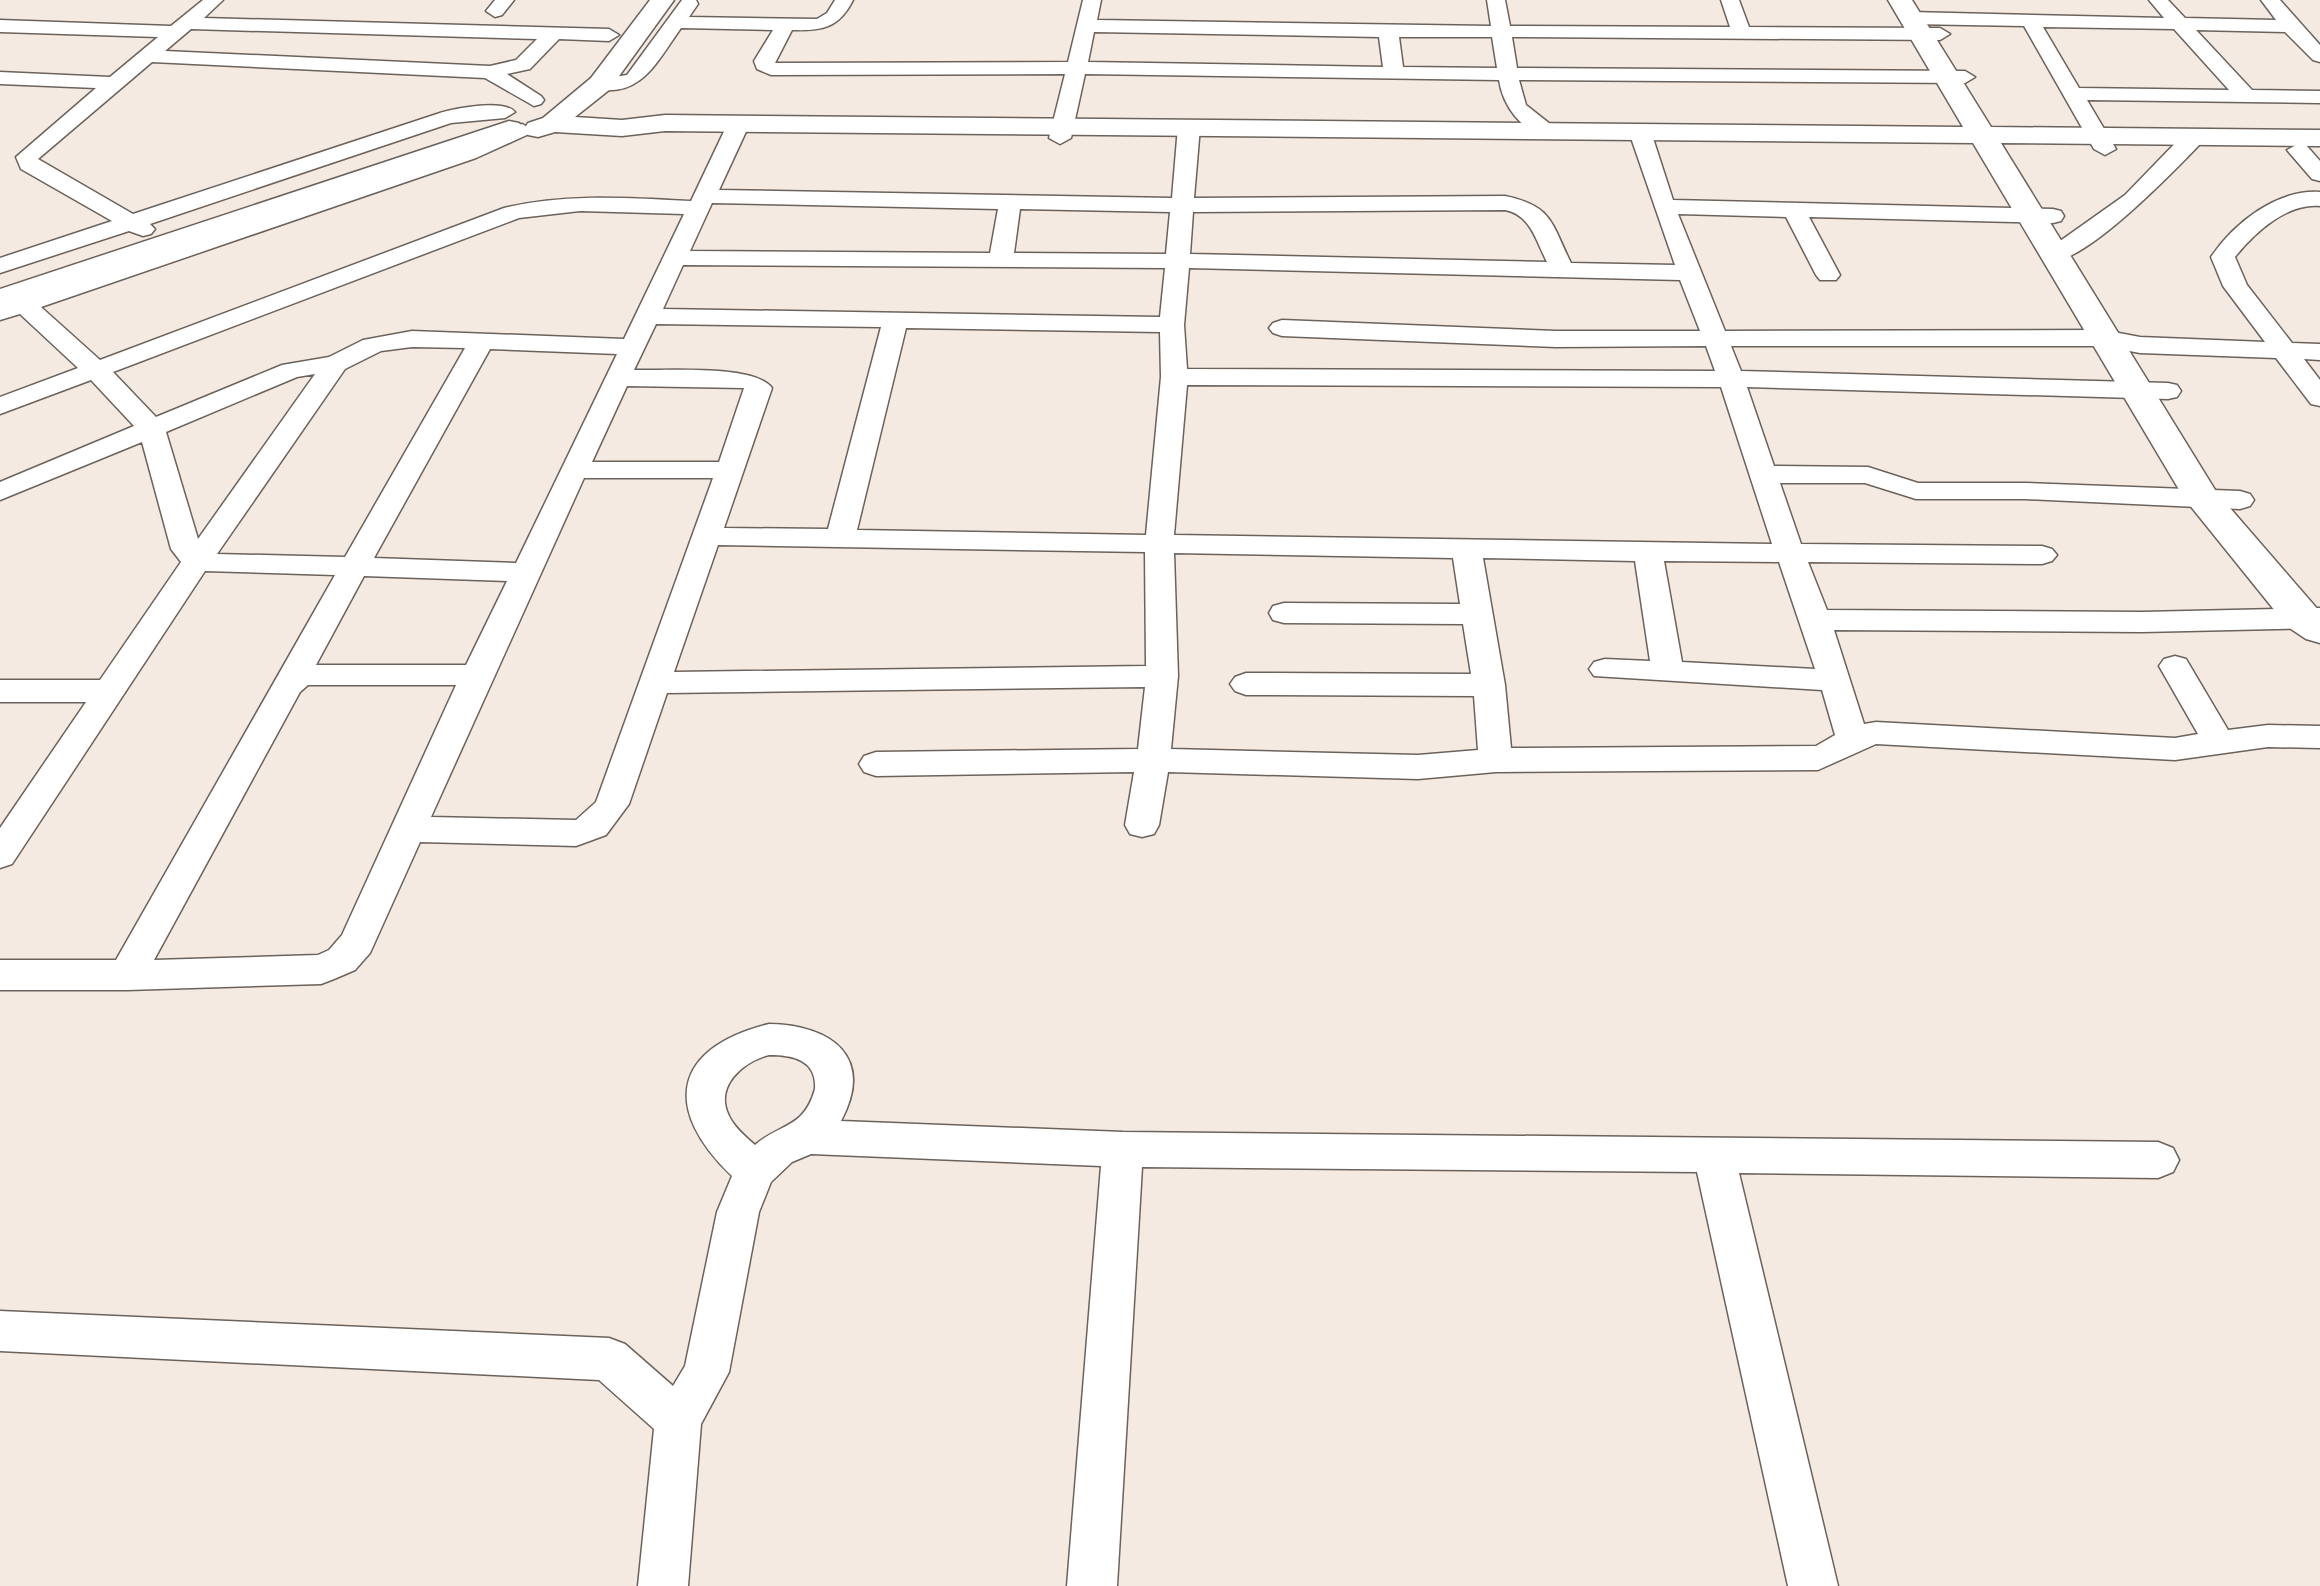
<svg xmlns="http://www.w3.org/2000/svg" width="2320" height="1586" viewBox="0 0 2320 1586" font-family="'Noto Serif',serif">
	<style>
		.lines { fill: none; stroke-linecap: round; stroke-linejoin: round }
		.street-casing { stroke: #6b625b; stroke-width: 3 }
		.secondary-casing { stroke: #6b625b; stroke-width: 3 }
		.street { fill: #fff; fill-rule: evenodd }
		.secondary { fill: #fff; fill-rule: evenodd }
	</style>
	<rect width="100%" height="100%" fill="#f4eae1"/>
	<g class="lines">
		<g class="street-casing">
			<g id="street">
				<path d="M203,0H223L204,18L609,29L619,35L609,41L559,39L530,69L507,74L541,96L544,100L541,104L534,106L485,78L152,62L38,159L133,214L440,113C456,108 504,99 515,112L505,118L451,123L150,224L155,229L151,234L143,236L129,231L0,273V258L112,221L21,169L16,157L96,88L0,84V72L110,77L158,37L0,32V20L171,26ZM191,29L537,39L516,60L490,66L165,51Z"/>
				<path d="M495,0H514L502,15L495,17L486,11Z"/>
				<path d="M682,0H696L698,4L689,17L817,19L827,13L835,0H853C839,28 822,31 792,30L775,63L1068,62L1083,0H1101L1097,20L1491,26L1487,0H1505L1510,26L1730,27L1721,0H1739L1749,27L1940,28L1950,34L1940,40L1512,37L1517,68L1965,71L1975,77L1965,83L1519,80L1526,105L1559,131L1548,137C1521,131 1503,106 1499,80L1085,74L1071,138L1060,144L1049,138L1065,74L771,75L757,69L754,61L773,30L681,28C657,61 641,100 593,88L590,84L593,80L627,75ZM1094,32L1379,37L1383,67L1088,62ZM1399,37H1492L1497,68L1403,67Z"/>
				<path d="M2149,0H2168L2185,18L2276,20L2261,0H2280L2320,45V62L2313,60L2285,32L2196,30L2252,90L2320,91V103L2087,100L2116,149L2105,155L2094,149L2024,26L1910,24L1900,18L1910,12L2164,18ZM2043,27L2174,29L2229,90L2079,88Z"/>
				<path d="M739,117L750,123L719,190L1172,198L1178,127L1189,121L1200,127L1194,198L1505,196C1553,206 1551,223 1571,263L1675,265L1629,132L1640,126L1651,132L1673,200L2053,209L2061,211L2064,216L2061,221L2053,223L1809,217L1840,275L1836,280H1820L1816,275L1786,217L1678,214L1725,331L2103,330L2140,337L2265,342L2223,286L2211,257C2234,223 2277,189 2320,192V206C2287,203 2255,232 2235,257L2247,285L2292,343L2320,344V360L2304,359L2320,380V406L2311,404L2276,358L2140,353L2103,346H1731L1741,371L2168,383L2177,385L2181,391L2177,397L2168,399L1747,387L1774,466L1868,467L1918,483H2025L2240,491L2250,494L2254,500L2250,506L2240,509L2025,499H1916L1865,483H1780L1801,544L2042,546L2052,549L2057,555L2052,561L2042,564L1808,562L1827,610L2142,612L2320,608V628L2142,632L1834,630L1864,724L1876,722L2175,738L2198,734L2159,666L2164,659L2175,656L2186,659L2228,730L2268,725L2320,726V748L2268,747L2175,760L1876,744L1818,770L1496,772L1418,779L1168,772L1159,825L1154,834L1142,837L1130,834L1125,825L1134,772L876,776L864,772L859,764L864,756L876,752L1138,749L1145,687L667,693L629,804L606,835L576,846L420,842L370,953L355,970L334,979L321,984L127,990H0V960H116L335,575L205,571L12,864L0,868V828L86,702H0V680H100L181,562L171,549L142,442L0,500V482L134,426L91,380L0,414V397L78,368L20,314L0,320V305L460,148L515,126L522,124L533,130L529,134L476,158L41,307L100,360L504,208C566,193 628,198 691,201L728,123ZM712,203L998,209L990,253L690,251ZM1020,209L1170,212L1166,254L1014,253ZM1505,210C1531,215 1536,241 1547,262L1190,254L1193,212ZM580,211L684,214L624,339L412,331L363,340L329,357L282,365L156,417L113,372L519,218ZM683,265L1165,268L1160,317L663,309ZM1189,268L1680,280L1700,331H1556L1282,320L1273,323L1269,328L1273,333L1282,336L1556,347L1706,346L1715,371L1187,369L1184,325ZM656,324L881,327L828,529L724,528L772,388C755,364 665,371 634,370ZM906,328L1160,332L1161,377L1146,535L857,530ZM412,347L465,348L345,557L217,554L345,369L381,351ZM490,349L617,354L516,563L374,558ZM315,374L198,539L166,432L297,377ZM1187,385L1721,387L1772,544L1174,535ZM627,386L744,388L719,462H592ZM584,478H713L596,802L576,820L431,817ZM718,545L1145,552L1146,666L674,672ZM1174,553L1453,558L1460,604L1284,603L1273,606L1269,613L1273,620L1284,623L1463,624L1471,674L1246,673L1235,677L1230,684L1235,691L1246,695L1474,696L1478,750L1418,755L1171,749L1178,676ZM1483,558L1635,561L1650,661L1605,659L1594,662L1589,669L1594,676L1822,690L1835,735L1816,746L1511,748L1505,685ZM1664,561L1779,562L1815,669L1682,662ZM364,576L507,581L466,665H316ZM308,685H456L342,935L329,950L318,955L154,960L300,692Z"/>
				<path d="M2194,131L2202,132L2205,137L2202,142C2177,168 2080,270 2046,261L2042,256L2046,251L2125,195L2186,132Z"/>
				<path d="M2298,144L2306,145L2320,161V181L2312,179L2287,150Z"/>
				<path d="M769,1024C832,1025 875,1057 841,1121L1123,1132L2158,1142L2173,1148L2179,1160L2173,1172L2158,1178L1739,1173L1838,1586H1788L1697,1172L1142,1167L1117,1586H1067L1101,1166L811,1154L792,1162L771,1182L759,1212L729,1372L701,1424L688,1586H638L654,1429L599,1380L0,1351V1311L609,1338L625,1344L673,1386L685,1366L717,1212L732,1176C662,1109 672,1048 769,1024ZM769,1055C793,1055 817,1060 815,1089C804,1129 780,1123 755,1145C746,1137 734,1127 729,1116C714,1086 743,1062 769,1055Z"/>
			</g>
		</g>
		<g class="secondary-casing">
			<g id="secondary">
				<path d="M650,0H674L609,90L575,117L622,120L665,115L1963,127L1888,0H1912L1991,127L2320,130V146L2001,143L2217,493L2320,612V643L2306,639L2288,627L2184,498L1973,143L665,131L622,136L555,132L538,137L528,135L524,129L528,123L543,118L591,78Z"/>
				<path d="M509,121L519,123L523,129L519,135L0,308V289Z"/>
			</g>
		</g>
		<use href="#street" class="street"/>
		<use href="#secondary" class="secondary"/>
	</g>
</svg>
